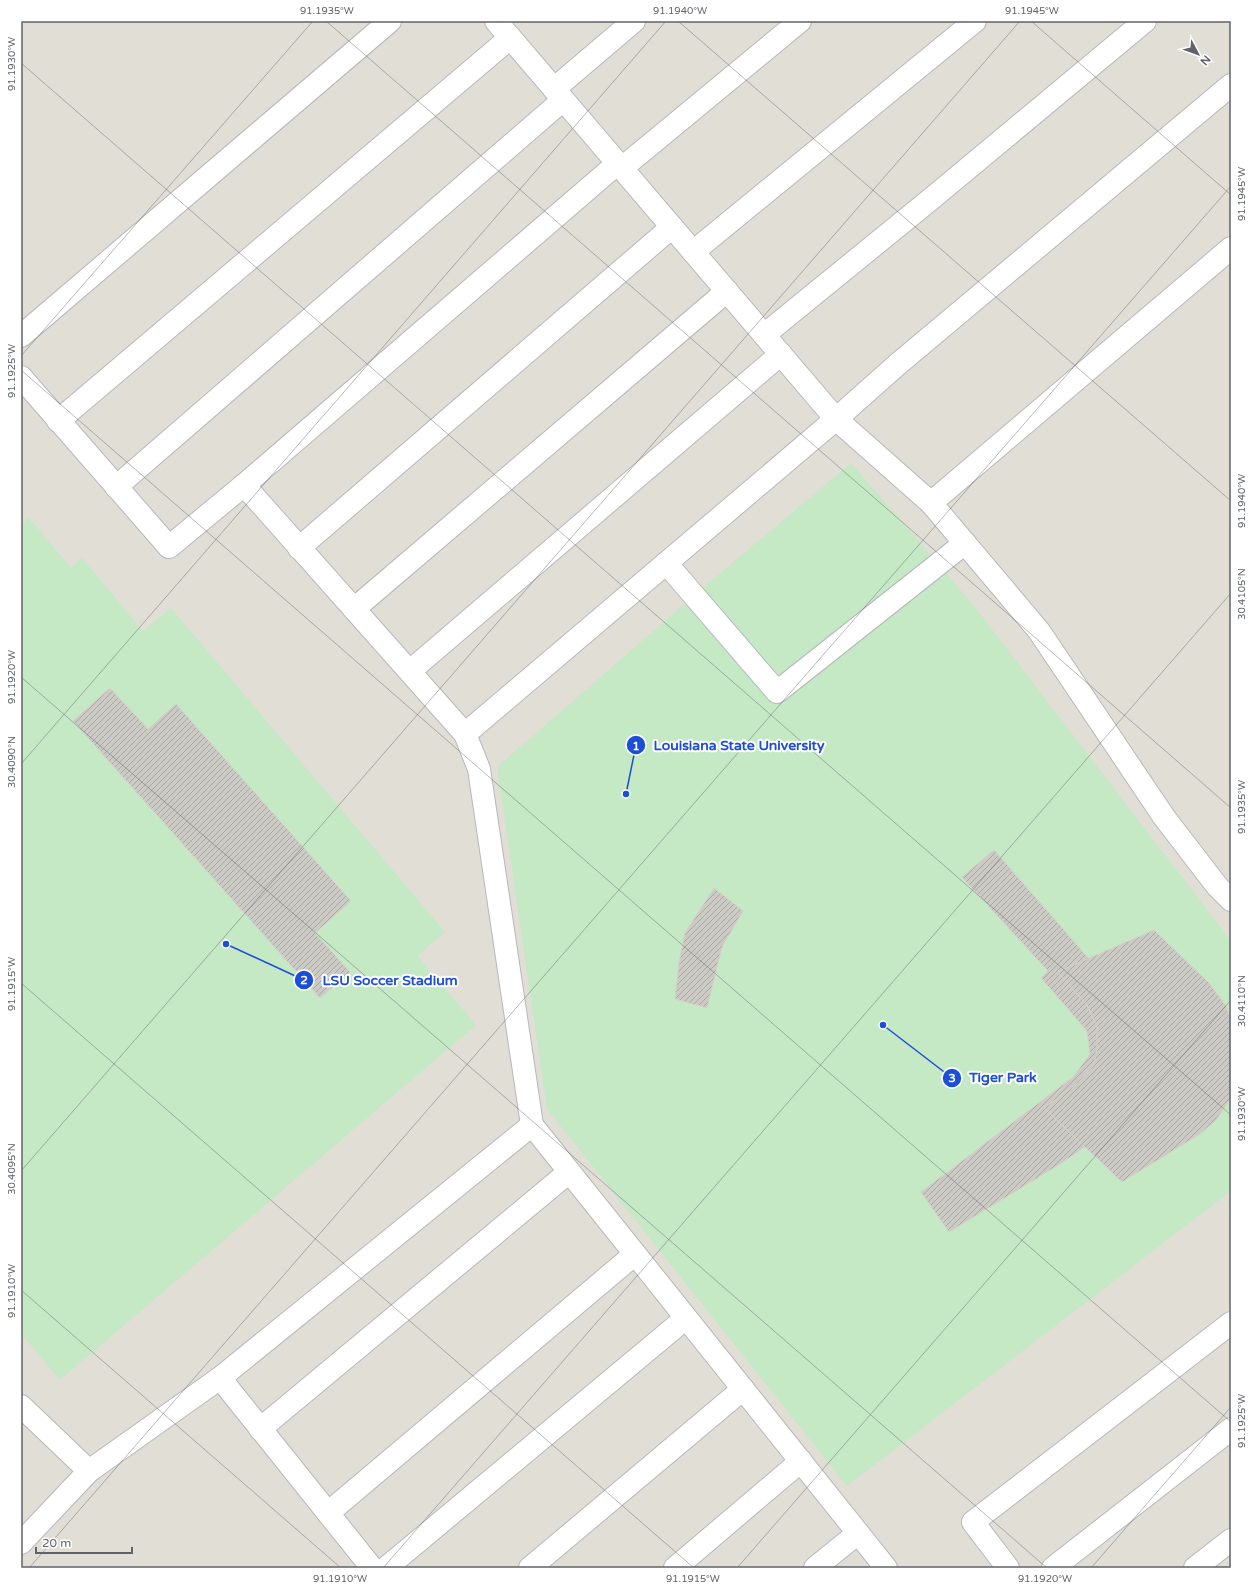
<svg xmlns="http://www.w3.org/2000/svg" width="1252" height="1589" viewBox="0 0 1252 1589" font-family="'Varela Round',sans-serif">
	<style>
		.education { fill: #e1ded6 }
		.green { fill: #c5e8c5 }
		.building { fill: url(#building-hatch); stroke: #d6d1c6 }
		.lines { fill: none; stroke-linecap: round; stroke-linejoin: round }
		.minor-casing { stroke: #b5b8bc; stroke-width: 24 }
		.minor { stroke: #fff; stroke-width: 22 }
		.ticks { fill: none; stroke: #5f6368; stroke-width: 1; stroke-opacity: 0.45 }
		.leader { fill: none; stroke: #1d4ed8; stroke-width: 1.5 }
		.callout-dot { fill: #1d4ed8; stroke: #fff; stroke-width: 1.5 }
		.mark-label { font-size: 12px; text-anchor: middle; font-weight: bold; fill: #fff }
		.callout-label { font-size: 14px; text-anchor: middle; font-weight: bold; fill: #1d4ed8; stroke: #fff; stroke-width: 4; stroke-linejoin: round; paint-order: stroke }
		.neatline { fill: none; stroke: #5f6368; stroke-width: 1.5 }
		.ticks-label { font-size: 10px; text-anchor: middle; fill: #5f6368 }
	</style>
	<defs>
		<pattern id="building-hatch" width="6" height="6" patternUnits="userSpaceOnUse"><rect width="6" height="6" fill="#cccac5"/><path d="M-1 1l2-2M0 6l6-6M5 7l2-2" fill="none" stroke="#a9a8a4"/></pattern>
	</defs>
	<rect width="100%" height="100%" fill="#f1efe8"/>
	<rect class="education" x="21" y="21" width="1210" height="1547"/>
	<g class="green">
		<path d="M851,463L971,602L1231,941V1191L847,1486L547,1109L497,767L711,581Z"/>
		<path d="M29,518L71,568L82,558L143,631L171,608L445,932L417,956L476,1025L60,1380L21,1334V525Z"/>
	</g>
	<g class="building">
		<path d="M110,688L148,729L176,704L351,901L315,933L350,972L320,998L73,721Z"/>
		<path d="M994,850L1125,1000L1134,1032L1133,1073L1116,1117L1100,1136L1060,1164L949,1232L921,1192L1073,1077L1090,1054L1087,1031L1041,978L1048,971L962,877Z"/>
		<path d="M714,888L743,911L722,947L707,1008L675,999L679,963L685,933Z"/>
		<path d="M1154,930L1209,983L1226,1006L1231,1020V1098L1216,1120L1200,1134L1122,1182L1044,1108L1078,1083L1094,1065L1097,1048V1027L1087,1005L1057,972Z"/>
	</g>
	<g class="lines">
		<g class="minor-casing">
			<g id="minor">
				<path d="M1231,85L898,364L836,419L931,503L1231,248"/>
				<path d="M554,89L634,21"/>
				<path d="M622,168L800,21"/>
				<path d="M693,252L975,21"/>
				<path d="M764,335L931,199L1145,21"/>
				<path d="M21,336L390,21"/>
				<path d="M21,377L169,547L244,485L465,734L479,769L532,1125"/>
				<path d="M58,421L510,38"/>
				<path d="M244,485L618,163"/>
				<path d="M116,487L563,100"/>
				<path d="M931,503L1039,631L1164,817L1217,886L1231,900"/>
				<path d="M299,548L672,227"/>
				<path d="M666,563L777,692L965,543"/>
				<path d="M354,609L727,291"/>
				<path d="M410,671L781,354"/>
				<path d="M465,734L836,419L496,21"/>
				<path d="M220,1378L372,1568"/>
				<path d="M21,1406L89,1471"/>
				<path d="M260,1429L569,1172"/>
				<path d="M328,1513L635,1254"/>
				<path d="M21,1543L89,1471L220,1378L532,1125L886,1568"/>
				<path d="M386,1568L686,1318"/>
				<path d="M530,1568L743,1389"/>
				<path d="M675,1568L801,1461"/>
				<path d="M815,1568L858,1533"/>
				<path d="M1008,1568L973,1522L1231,1323"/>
				<path d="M1053,1568L1231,1429"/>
				<path d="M1195,1568L1231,1540"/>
			</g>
		</g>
		<use href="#minor" class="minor"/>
	</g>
	<path class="ticks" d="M326,21L1231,808M678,21L1231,501M1031,21L1231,195M21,63L1231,1115M21,356L313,21M21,370L1231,1422M21,677L1047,1568M21,764L666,21M21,983L694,1568M21,1171L1020,21M21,1290L341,1568M29,1568L1231,186M383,1568L1231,593M737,1568L1231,1000M1091,1568L1231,1407"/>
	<path class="leader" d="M626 794L636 745M226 944L304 980M883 1025L952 1078"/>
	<g class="callout-dot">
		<circle cx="626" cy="794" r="4"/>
		<circle cx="226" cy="944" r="4"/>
		<circle cx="883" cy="1025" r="4"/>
		<circle cx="636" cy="745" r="10"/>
		<circle cx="304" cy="980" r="10"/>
		<circle cx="952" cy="1078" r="10"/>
	</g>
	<g class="mark-label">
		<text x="636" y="750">1</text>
		<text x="304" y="984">2</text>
		<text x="952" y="1082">3</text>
	</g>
	<g class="callout-label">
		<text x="739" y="750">Louisiana State University</text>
		<text x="390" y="985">LSU Soccer Stadium</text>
		<text x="1003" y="1082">Tiger Park</text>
	</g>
	<rect width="1252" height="1589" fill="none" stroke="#ffffff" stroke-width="44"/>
	<g transform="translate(1198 54) rotate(131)" stroke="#ffffff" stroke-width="3" paint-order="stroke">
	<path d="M0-3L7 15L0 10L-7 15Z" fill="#5f6368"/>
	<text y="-6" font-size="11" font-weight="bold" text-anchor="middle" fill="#5f6368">N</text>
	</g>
	<path d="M36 1547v6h96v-6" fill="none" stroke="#5f6368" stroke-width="2"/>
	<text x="42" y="1547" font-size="12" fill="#5f6368" stroke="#ffffff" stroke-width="3" paint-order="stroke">20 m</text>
	<rect x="22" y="22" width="1208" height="1545" class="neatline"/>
	<g class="ticks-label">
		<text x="327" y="14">91.1935°W</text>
		<text x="680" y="14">91.1940°W</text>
		<text x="1032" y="14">91.1945°W</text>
		<text transform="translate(11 64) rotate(-90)" y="4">91.1930°W</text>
		<text transform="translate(1241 194) rotate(-90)" y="4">91.1945°W</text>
		<text transform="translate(11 371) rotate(-90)" y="4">91.1925°W</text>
		<text transform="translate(1241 501) rotate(-90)" y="4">91.1940°W</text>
		<text transform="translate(1241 594) rotate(-90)" y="4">30.4105°N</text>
		<text transform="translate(11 677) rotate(-90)" y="4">91.1920°W</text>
		<text transform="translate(11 762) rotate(-90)" y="4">30.4090°N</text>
		<text transform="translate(1241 807) rotate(-90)" y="4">91.1935°W</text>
		<text transform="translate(11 984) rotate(-90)" y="4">91.1915°W</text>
		<text transform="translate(1241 1001) rotate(-90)" y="4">30.4110°N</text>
		<text transform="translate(1241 1114) rotate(-90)" y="4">91.1930°W</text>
		<text transform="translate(11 1169) rotate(-90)" y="4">30.4095°N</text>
		<text transform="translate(11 1291) rotate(-90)" y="4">91.1910°W</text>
		<text transform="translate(1241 1421) rotate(-90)" y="4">91.1925°W</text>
		<text x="340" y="1582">91.1910°W</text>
		<text x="693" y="1582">91.1915°W</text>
		<text x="1045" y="1582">91.1920°W</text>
	</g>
</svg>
